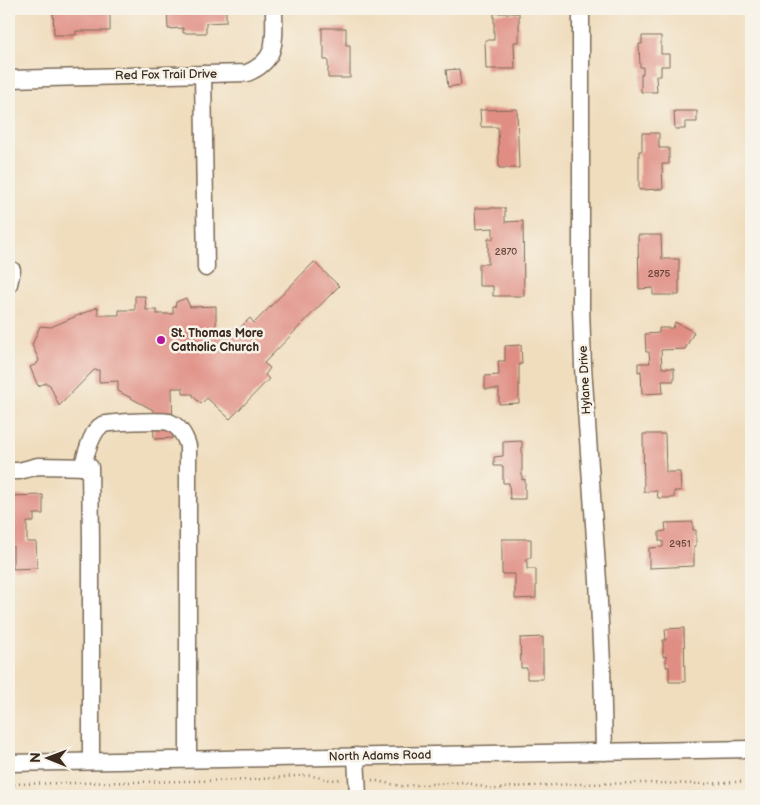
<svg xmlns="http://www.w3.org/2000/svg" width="760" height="805" viewBox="0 0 760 805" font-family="'Balsamiq Sans',sans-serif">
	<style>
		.building { fill: #e08e84 }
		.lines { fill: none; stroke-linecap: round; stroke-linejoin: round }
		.minor-casing { stroke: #7a6956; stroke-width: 19 }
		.path { stroke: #7a6956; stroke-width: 2.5; stroke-dasharray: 1 4; stroke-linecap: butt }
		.minor { stroke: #fff; stroke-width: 16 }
		.poi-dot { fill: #b5179e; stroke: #f7f3e8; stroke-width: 2 }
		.labels { text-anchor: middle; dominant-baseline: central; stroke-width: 5; stroke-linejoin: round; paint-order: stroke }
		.number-label { font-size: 10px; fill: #644338 }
		.street-label { font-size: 12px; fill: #3b2a1e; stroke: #f7f3e8 }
		.poi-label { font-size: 12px; font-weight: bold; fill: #3b2a1e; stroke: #f7f3e8; text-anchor: start }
	</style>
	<rect width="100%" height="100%" fill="#f7f3e8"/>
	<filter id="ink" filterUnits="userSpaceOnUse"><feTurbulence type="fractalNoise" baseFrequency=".02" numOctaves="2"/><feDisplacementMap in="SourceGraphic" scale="10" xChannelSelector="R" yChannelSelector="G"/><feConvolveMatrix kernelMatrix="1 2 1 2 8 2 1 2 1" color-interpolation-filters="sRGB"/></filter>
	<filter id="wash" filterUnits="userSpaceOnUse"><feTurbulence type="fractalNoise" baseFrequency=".0096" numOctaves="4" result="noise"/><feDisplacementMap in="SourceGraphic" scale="20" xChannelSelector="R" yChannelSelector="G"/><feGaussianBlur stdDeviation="1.12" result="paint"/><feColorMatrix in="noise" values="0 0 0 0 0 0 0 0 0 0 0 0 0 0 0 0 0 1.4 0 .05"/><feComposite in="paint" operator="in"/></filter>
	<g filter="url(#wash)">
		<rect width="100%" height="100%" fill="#f0ddbe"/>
		<g id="blocks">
			<g class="building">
				<path d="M53,9H110V31H76V35H54Z"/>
				<path d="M167,9H226V22L206,23V33H183V28L168,29Z"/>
				<path d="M494,13H519V42H514L515,69H486L485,40H494Z"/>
				<path d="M322,28H346V45H350V78H328V60H324V45H322Z"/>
				<path d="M642,36H661V54H669V66H661V76H656L657,92H641V74H643V67H640L639,44H642Z"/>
				<path d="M459,69L461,85L448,87L446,70Z"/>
				<path d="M517,109L519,168H499L498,127H481L480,110Z"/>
				<path d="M674,111H697V122H685V129H675Z"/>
				<path d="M642,133H659V148H669V164H662L663,189L639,190V151H642Z"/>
				<path d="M475,208H505V222L523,221L524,296H493V286H479V264H488V239H493V228L476,229Z"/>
				<path d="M638,235H661L662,259H679V295H653V288L639,289Z"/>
				<path d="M314,262L339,286L264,363L270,368L265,375L269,379L230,419L207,398L201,404L193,396V394H183V388H172L173,438L154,439L153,410L118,391V381L99,382V370H94L59,406L50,385L46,383L38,386L30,367L37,364L39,360L32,345L40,326L51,327L98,307V315H119V310H135V296H145L146,310H157V314H173V307H175L176,302L186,298L190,307L216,306V334H234L250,318L254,323Z"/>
				<path d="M675,322L694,332L685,349L661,350L662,368H674V381H662L663,393L642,394L641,371L638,372V363H650L649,352H646L645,334L659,333V328H673Z"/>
				<path d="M521,345L522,364H519V403L499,404V389H485V376L499,375L498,361H505V346Z"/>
				<path d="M643,434H665L666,472H680L681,491H674V498H658L657,491L644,492Z"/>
				<path d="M522,441V480L525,479V499H510L509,483H503V466H494V457L503,456V442Z"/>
				<path d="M43,495V514H34V522H27V542H36L37,568L13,569V546H9V496Z"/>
				<path d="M693,522V530H696V546H694V566L649,568V548L663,547V541H659V532L666,531L665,523Z"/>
				<path d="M502,539H531V558H527V569H536V598L515,599V574H502Z"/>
				<path d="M684,628L685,682H669V667H666V656L663,657V640H666L665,629Z"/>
				<path d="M543,637V679H527V668H521L520,638Z"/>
			</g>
		</g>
	</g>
	<g filter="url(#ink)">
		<use href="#blocks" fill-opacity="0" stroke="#7a6956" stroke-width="1"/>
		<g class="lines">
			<g class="minor-casing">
				<g id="minor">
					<path d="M581,9V308L583,367L598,581L602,664L604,752"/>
					<path d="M203,74L206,268"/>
					<path d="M9,79L247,73C279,60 274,38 274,9"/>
					<path d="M9,284L12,270"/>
					<path d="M82,467C86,456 91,431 102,425C108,422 162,420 169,422C179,426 185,436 188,446V759"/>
					<path d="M9,471H19L38,466L90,467L91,539V761"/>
					<path d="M356,756L358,796"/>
					<path d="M9,763L751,749"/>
				</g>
			</g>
			<g class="path">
				<path d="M372,780L401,786L464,782L492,789H498L510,787L579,784L647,783L705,784L751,781"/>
				<path d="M9,784L250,780L307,775L331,780L342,779"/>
			</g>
			<use href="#minor" class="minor"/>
		</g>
	</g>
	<circle class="poi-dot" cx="161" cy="340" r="5"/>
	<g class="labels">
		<g class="number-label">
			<text x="506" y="252">2870</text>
			<text x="659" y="274">2875</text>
			<text x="680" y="544">2951</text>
		</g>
		<g class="street-label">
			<text transform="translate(166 75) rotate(-1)">Red Fox Trail Drive</text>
			<text transform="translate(585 380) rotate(-93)">Hylane Drive</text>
			<text transform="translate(380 756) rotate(-1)">North Adams Road</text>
		</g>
		<g class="poi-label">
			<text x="171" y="333">St. Thomas More<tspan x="171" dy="14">Catholic Church</tspan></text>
		</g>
	</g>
	<rect width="760" height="805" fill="none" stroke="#f7f3e8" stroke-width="30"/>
	<g transform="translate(48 758) rotate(271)" stroke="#f7f3e8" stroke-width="4" paint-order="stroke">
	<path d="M0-4L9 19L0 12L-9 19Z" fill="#3b2a1e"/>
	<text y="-8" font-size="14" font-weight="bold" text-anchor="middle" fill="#3b2a1e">N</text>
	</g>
</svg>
